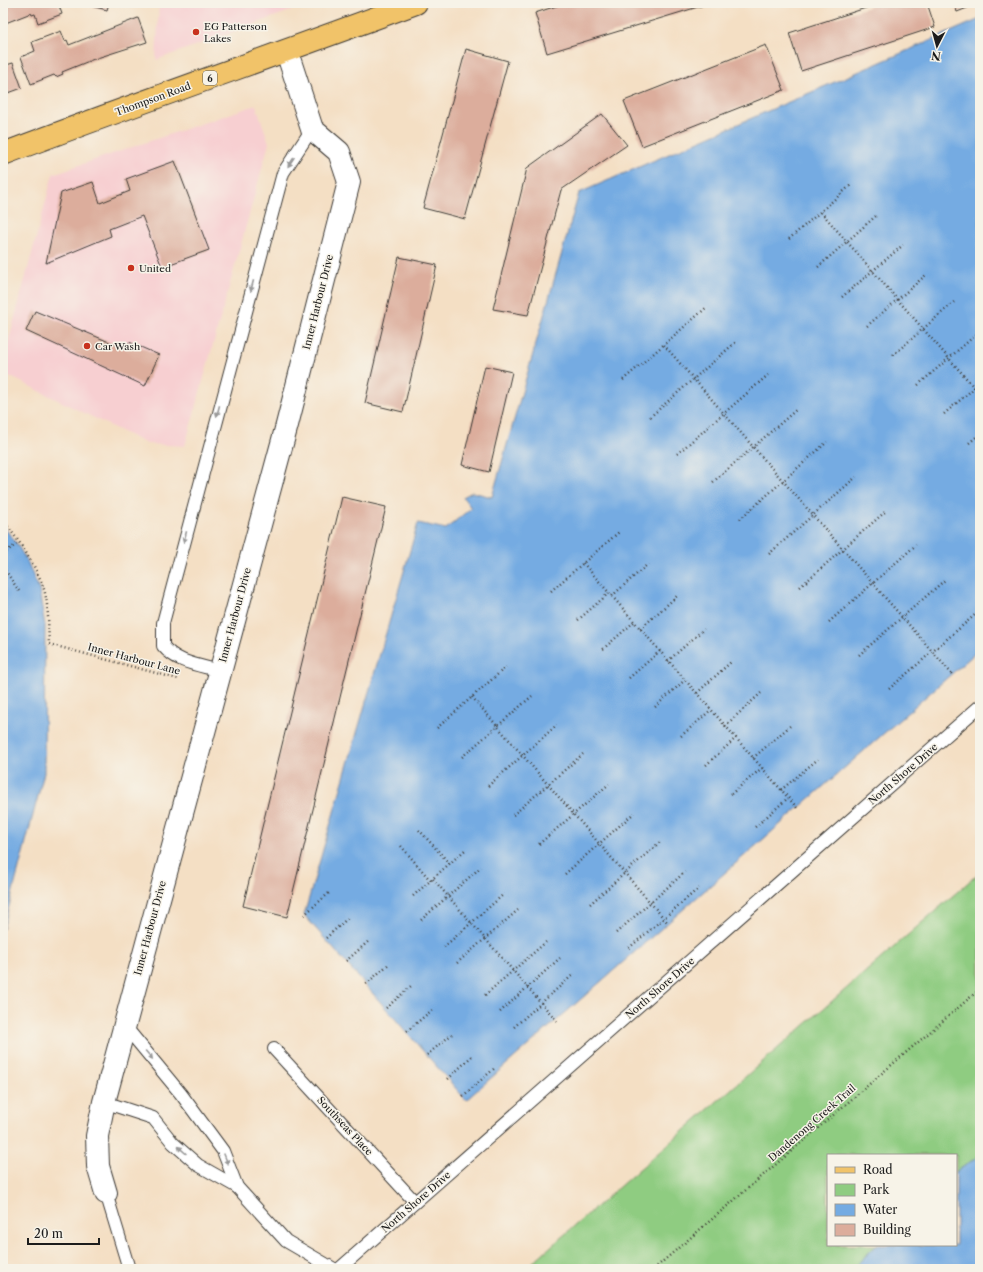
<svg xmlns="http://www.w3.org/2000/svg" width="983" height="1272" viewBox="0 0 983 1272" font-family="'Libre Caslon Text',serif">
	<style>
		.built { fill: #f7cfd1 }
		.green { fill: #8fcc81; stroke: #56744e }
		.water { fill: #74abe2; stroke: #48647f }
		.building { fill: #dcad9c }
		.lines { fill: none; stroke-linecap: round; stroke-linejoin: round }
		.lane-casing { stroke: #3c3935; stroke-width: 14 }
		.street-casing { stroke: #3c3935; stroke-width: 24 }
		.primary-casing { stroke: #3c3935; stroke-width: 24 }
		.path { stroke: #3c3935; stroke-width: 2.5; stroke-dasharray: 1 3; stroke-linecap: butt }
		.lane { stroke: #fff; stroke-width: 12 }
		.street { stroke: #fff; stroke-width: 22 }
		.primary { stroke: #f1c369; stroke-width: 22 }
		.oneway { fill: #999 }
		.poi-dot { fill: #c8321e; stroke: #f7f3e8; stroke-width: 1.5 }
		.labels { text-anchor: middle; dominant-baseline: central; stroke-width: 3; stroke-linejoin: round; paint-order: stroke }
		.shield { fill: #f7f3e8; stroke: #5e5c59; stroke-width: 1 }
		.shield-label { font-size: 9px; font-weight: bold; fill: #1c1c1c }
		.poi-label { font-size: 10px; fill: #1c1c1c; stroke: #f7f3e8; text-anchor: start }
		.street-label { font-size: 10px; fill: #1c1c1c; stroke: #f7f3e8 }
	</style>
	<rect width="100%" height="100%" fill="#f7f3e8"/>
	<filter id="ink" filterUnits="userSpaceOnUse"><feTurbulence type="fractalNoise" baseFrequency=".025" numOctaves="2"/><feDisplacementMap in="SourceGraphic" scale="8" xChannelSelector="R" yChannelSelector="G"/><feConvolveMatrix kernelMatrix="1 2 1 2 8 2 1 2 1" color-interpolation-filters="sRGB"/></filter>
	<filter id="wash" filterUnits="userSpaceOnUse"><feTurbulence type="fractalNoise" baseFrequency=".012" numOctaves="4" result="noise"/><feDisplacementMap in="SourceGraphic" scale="16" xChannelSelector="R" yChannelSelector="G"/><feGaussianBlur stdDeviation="0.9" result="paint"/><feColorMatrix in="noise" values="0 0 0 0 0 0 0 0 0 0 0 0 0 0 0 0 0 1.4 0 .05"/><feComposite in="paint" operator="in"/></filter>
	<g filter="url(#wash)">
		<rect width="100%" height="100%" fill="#f4dfc4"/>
		<g class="built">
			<path d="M159,3H312L156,60Z"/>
			<path d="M256,105L269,143L185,446L147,444L3,373V362L53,174Z"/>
		</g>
		<path class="green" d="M980,872V1155L956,1172V1155H828V1245H877L852,1269H525Z"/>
		<g class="water">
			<path d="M980,19V649L466,1100L304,915L418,523L446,529L471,508L463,497L472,492L492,497L579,193Z"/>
			<path d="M3,526L17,544L28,563L39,590L45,626L44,773L3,929Z"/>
			<path d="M980,1155V1269H852L877,1245H956V1172Z"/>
		</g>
		<g id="blocks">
			<g class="building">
				<path d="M3,3H58L62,14L38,23L35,14L32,15L31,13L3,24Z"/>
				<path d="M88,3H109L107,10L87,5Z"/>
				<path d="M566,3H711L547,53L535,13Z"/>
				<path d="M881,3H927L935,27L801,71L789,33Z"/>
				<path d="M954,3H980L957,12Z"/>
				<path d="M138,18L147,42L94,59L62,72L63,74L56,77L54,75L31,84L21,57L35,51L32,42L61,31L65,41L67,40L69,45Z"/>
				<path d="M766,45L784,90L642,146L624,101Z"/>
				<path d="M466,49L508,61L465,219L423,208Z"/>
				<path d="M13,63L22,88L3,95V66Z"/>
				<path d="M602,114L627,145L561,190L528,315L493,309L527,168Z"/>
				<path d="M175,161L209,250L162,267L142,216L109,229L111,236L46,263L61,193L93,182L100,203L130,191L126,179Z"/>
				<path d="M399,257L437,265L403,412L365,403Z"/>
				<path d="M35,311L126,349L129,342L159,355L145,386L26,331Z"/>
				<path d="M485,366L512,372L489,472L462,465Z"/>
				<path d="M342,497L386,507L287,917L243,906Z"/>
			</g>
		</g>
	</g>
	<g filter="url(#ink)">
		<use href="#blocks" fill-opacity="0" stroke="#3c3935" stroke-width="1"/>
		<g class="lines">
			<g class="lane-casing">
				<g id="lane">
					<path d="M220,671C199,665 177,663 163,646V623L283,173L312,129"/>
					<path d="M124,1025L181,1094L223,1151L237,1187L286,1241L334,1269"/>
					<path d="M274,1049L415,1202"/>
					<path d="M104,1102L153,1118L173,1143L198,1165L237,1187"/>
					<path d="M106,1193L129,1269"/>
					<path d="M339,1269L980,706"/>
				</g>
			</g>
			<g class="street-casing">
				<path id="street" d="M106,1193L98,1166L97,1136L104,1102L287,425L349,182L339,152L312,129L287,52"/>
			</g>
			<g class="primary-casing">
				<path id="primary" d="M3,154C140,102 279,54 416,3"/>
			</g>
			<g class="path">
				<path d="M821,212L980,394"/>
				<path d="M789,239L851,185"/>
				<path d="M818,267L877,215"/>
				<path d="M842,297L903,245"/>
				<path d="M867,326L927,274"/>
				<path d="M664,345L952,674"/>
				<path d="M893,355L954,302"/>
				<path d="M623,380L707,307"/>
				<path d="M918,385L979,332"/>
				<path d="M944,414L980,383"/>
				<path d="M650,417L737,341"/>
				<path d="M969,443L980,434"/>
				<path d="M677,454L768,375"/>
				<path d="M713,482L797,409"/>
				<path d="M740,519L827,442"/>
				<path d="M3,520C18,540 34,562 43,586C49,604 48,625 49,644L178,679"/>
				<path d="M3,554L17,544"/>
				<path d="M769,554L856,477"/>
				<path d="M583,563L798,809"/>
				<path d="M3,567L19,591"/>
				<path d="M800,587L886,511"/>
				<path d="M551,591L619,532"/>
				<path d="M612,596L648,564"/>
				<path d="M578,620L609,593"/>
				<path d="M829,622L916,545"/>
				<path d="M640,629L677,596"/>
				<path d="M603,649L634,622"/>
				<path d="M859,655L946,579"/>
				<path d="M668,661L704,629"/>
				<path d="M629,678L660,651"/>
				<path d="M889,689L976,614"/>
				<path d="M697,693L732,661"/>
				<path d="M472,697L668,923"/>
				<path d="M655,707L685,680"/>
				<path d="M725,726L761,693"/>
				<path d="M437,728L506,667"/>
				<path d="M681,736L711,710"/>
				<path d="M462,757L532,696"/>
				<path d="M753,758L790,726"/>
				<path d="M706,765L736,738"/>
				<path d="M488,786L557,725"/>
				<path d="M781,790L818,759"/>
				<path d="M731,794L762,768"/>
				<path d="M513,815L583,754"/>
				<path d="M755,827L788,798"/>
				<path d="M419,830L450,864"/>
				<path d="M539,844L609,784"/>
				<path d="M401,846L431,881"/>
				<path d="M565,874L634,813"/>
				<path d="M433,879L557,1021"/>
				<path d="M413,896L465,850"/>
				<path d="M590,904L660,842"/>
				<path d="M304,915L329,893"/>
				<path d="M421,920L481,867"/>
				<path d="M616,933L685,872"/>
				<path d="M326,938L349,917"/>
				<path d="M444,947L504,894"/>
				<path d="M629,948L699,888"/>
				<path d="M346,961L370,940"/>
				<path d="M457,963L518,910"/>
				<path d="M366,984L390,963"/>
				<path d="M485,995L546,942"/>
				<path d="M386,1008L411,986"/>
				<path d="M500,1012L560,958"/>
				<path d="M514,1027L574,974"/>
				<path d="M407,1031L432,1010"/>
				<path d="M427,1055L452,1034"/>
				<path d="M448,1079L472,1056"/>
				<path d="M463,1096L496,1067"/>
				<path d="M654,1269L980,989"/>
			</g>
			<use href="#lane" class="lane"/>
			<use href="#street" class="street"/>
			<use href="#primary" class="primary"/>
		</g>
		<defs><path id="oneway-solid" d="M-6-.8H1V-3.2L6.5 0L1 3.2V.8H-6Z"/></defs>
		<g class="oneway">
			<use href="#oneway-solid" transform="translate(291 162) rotate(124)"/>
			<use href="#oneway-solid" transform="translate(252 286) rotate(105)"/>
			<use href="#oneway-solid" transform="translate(218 411) rotate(105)"/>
			<use href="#oneway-solid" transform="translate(185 537) rotate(105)"/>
			<use href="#oneway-solid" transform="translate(149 1055) rotate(50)"/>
			<use href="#oneway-solid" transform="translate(182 1150) rotate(-138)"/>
			<use href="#oneway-solid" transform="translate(226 1159) rotate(68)"/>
		</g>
	</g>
	<g class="poi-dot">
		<circle cx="196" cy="32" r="4"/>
		<circle cx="131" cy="268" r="4"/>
		<circle cx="87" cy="346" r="4"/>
	</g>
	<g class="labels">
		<rect class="shield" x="203" y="71" width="14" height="14" rx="3"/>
		<g class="shield-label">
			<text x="210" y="78">6</text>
		</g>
		<g class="poi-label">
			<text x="204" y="26">EG Patterson<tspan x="204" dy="12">Lakes</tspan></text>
			<text x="139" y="268">United</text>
			<text x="95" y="346">Car Wash</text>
		</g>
		<g class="street-label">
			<text transform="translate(153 99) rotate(-20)">Thompson Road</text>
			<text transform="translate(318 302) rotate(-76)">Inner Harbour Drive</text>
			<text transform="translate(235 615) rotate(-75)">Inner Harbour Drive</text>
			<text transform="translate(134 659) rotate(15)">Inner Harbour Lane</text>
			<text transform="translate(903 774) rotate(-41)">North Shore Drive</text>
			<text transform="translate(150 928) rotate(-75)">Inner Harbour Drive</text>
			<text transform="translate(660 988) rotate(-41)">North Shore Drive</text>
			<text transform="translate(812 1123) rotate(-41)">Dandenong Creek Trail</text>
			<text transform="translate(345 1126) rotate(47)">Southseas Place</text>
			<text transform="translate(416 1202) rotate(-41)">North Shore Drive</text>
		</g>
	</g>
	<rect width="983" height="1272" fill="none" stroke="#f7f3e8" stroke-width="16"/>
	<rect x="827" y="1154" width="130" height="92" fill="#f7f3e8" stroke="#9f9d96"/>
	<rect x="835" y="1167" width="20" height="6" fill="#f1c369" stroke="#9f9d96"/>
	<text x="863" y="1174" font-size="12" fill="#1c1c1c">Road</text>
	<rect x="835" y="1184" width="20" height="12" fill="#8fcc81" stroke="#9f9d96"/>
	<text x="863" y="1194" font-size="12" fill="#1c1c1c">Park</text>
	<rect x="835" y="1204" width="20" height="12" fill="#74abe2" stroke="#9f9d96"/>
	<text x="863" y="1214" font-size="12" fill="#1c1c1c">Water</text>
	<rect x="835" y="1224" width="20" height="12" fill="#dcad9c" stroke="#9f9d96"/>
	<text x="863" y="1234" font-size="12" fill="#1c1c1c">Building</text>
	<g transform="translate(937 46) rotate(186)" stroke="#f7f3e8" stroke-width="3" paint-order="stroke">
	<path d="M0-3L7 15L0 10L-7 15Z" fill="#1c1c1c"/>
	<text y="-6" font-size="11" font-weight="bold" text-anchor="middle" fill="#1c1c1c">N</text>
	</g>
	<path d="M28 1238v6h71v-6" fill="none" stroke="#1c1c1c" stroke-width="2"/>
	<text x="34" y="1238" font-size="12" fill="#1c1c1c" stroke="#f7f3e8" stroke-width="3" paint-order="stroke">20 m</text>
</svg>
